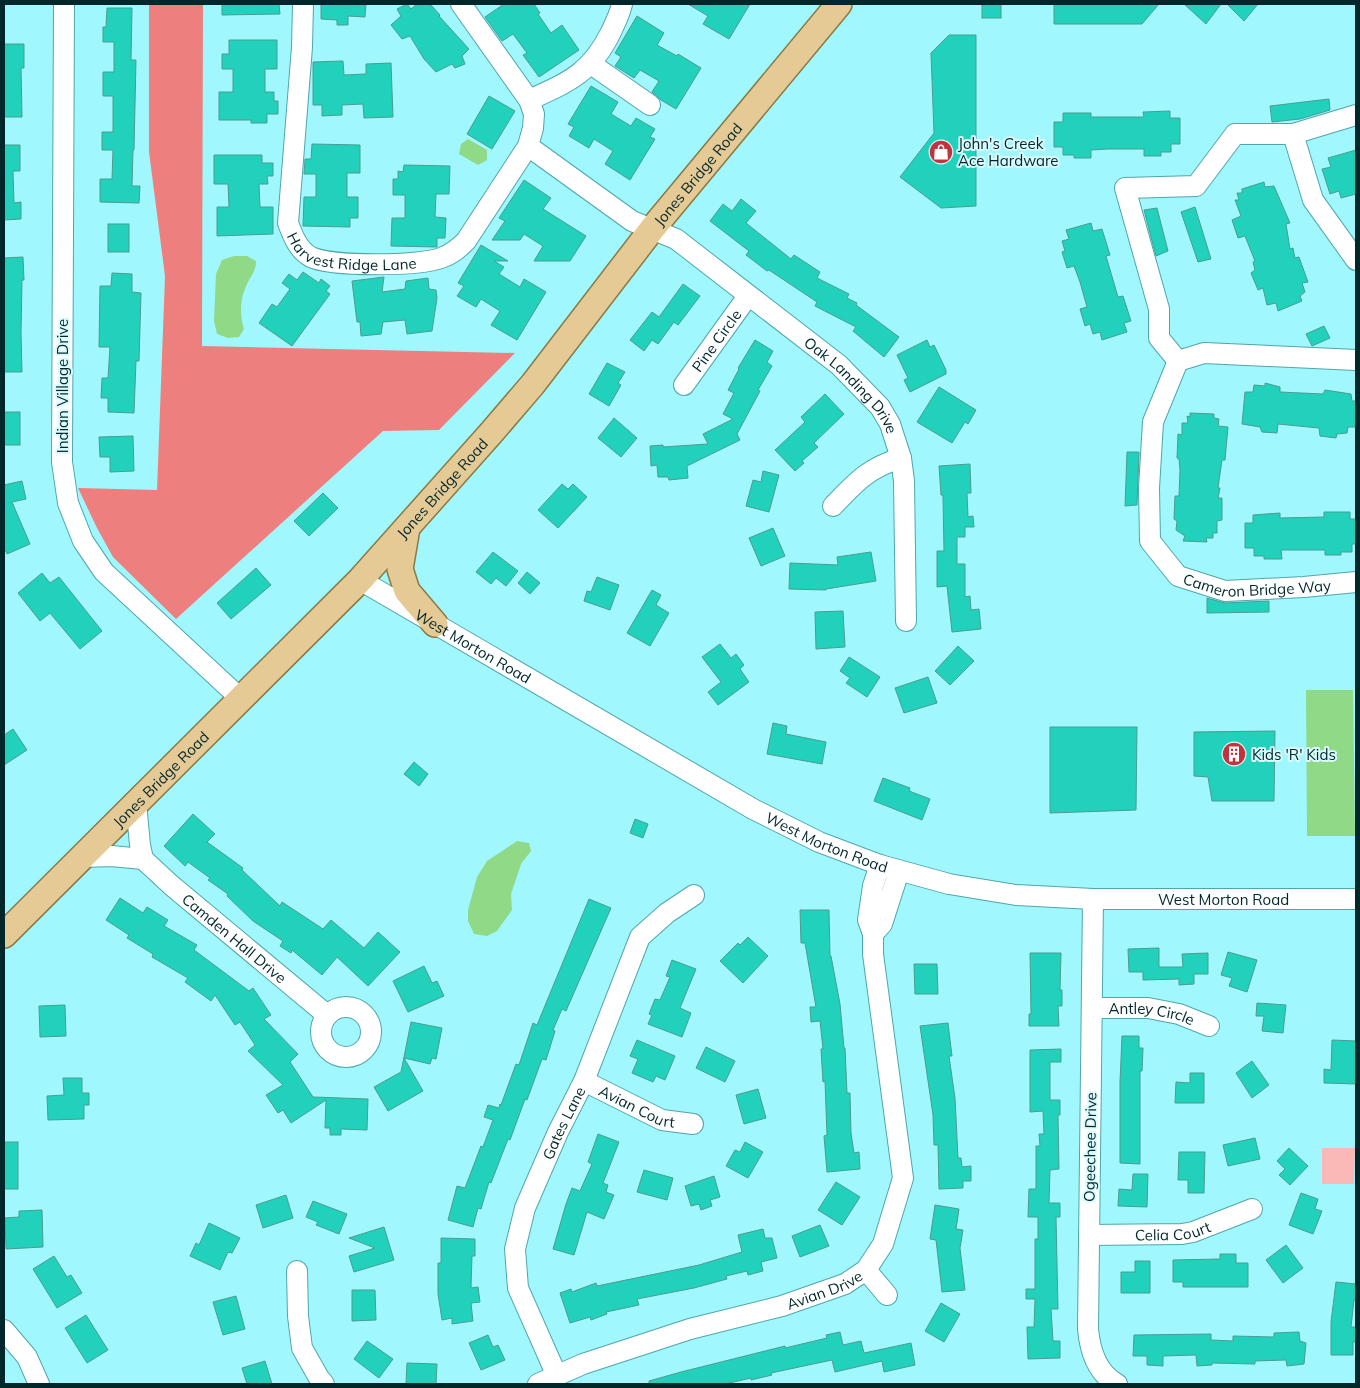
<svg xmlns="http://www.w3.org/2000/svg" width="1360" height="1388" viewBox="0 0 1360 1388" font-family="Mulish,sans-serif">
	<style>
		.green { fill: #fab9b6 }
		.forest { fill: #ed807e }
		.water { fill: #8fd987 }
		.building { fill: #21d1bc; stroke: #4a9d90 }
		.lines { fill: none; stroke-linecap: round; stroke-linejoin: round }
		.minor-casing { stroke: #4fa6ac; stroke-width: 22 }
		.major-casing { stroke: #8a7a43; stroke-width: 28 }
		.minor { stroke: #fff; stroke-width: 20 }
		.major { stroke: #e5ca96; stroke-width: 25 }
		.labels { text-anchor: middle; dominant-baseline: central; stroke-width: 4; stroke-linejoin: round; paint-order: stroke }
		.poi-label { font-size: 15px; fill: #01272a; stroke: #dafafd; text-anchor: start }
		.street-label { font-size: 15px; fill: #01272a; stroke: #dafafd }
	</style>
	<rect width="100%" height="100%" fill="#a1f7fe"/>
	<path class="green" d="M1322,1148H1355L1354,1184H1322Z"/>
	<path class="forest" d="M149,4H203L202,346L515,353L439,430L383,431L176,619L113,557L97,528L78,488L157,490L165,276L149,152Z"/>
	<g class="water">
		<path d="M468,139L487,150V160L478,165L459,154L461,144Z"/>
		<path d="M234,256H247L256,261C256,271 252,274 248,282C240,297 239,313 244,329L239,337L228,338L217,334L214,321L216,274L222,260Z"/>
		<path d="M1306,690H1353L1355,836H1307Z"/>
		<path d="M517,841L529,843L531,851L521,864L511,894L512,910L497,931L487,936L474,934L468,921V910L477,877L487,861Z"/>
	</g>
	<g class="building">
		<path d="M222,4H279L280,14L222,15Z"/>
		<path d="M321,4H366L365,17L348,16V25H337V20L321,19Z"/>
		<path d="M407,4L411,9L417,4H430L440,15L439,16L469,49L462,56L465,64L455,68L452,64L436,72L424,59L410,36L402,39L391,25L401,16L397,9Z"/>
		<path d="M504,4H534L540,13L538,14L551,33L562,25L579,50L539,77L523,55L527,53L513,34L502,41L485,17Z"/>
		<path d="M688,4H750L729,39L703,24L708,16Z"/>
		<rect x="982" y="4" width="19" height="14"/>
		<path d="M1054,4H1159L1142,24H1054Z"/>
		<path d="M1184,4H1221L1206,24Z"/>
		<path d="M1227,4H1258L1244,21Z"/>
		<path d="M107,8H132L131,60H136L134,150H133L132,186H140L139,203L100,202V179H112L113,150H102V132H113V96H103V72H114V42H103V27H106Z"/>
		<path d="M637,16L664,33L657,45L677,56L678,54L701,68L676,109L661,100L652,92L659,81L640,70L634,78L615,66L621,57L615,53Z"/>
		<path d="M949,35H976V206L941,208L900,177L934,133L931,53Z"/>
		<path d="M229,40H277V69H265V92H274V101H278V114H267V123H251V120H219V92H233V69H222V54H229Z"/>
		<path d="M4,44H24V68H21L22,117H4Z"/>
		<path d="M343,61L344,75L366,74V64L391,63L393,117L364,118L363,104L342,105V115L322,116V105H313V62Z"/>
		<path d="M591,86L618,102L611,114L631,126L636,118L655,129L650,137L655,139L630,180L605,164L613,151L594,139L589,148L569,136L574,127L568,124Z"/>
		<path d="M489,96L515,111L492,149L467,134Z"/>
		<path d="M1329,99L1330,110L1300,119L1272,122L1270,106Z"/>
		<path d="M1170,111V118H1180V144H1171V152H1161V156H1144V149H1108L1091,150V158H1074V155H1063V147H1054V122H1063V113H1091V117H1144L1143,112Z"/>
		<path d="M312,144L360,145V173H347V197H358V218H350V227L303,226L304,197H316V174H304L305,159H311Z"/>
		<path d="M4,145H20V171H13L14,203L21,202V219L4,220Z"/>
		<path d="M1356,150V194L1341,198L1339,191L1330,194L1322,169L1331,167L1328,158Z"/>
		<path d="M214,155H262V163H273V176H267L268,184H259L260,207H273V234L217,236V207H229L228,184H214Z"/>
		<path d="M404,165L450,166L449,194H436L435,217L446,218L445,238H437V247L391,246L392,218H405V195H393V179H398V171L403,172Z"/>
		<path d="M524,180L551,198L543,209L586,236L570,261H534L543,246L524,234L520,240H492L505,221L499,218Z"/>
		<path d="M1264,182L1265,187L1274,186L1290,223L1286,224L1290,249L1293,248L1295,258L1299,257L1308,282L1302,283L1305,292L1300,296L1302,301L1278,311L1276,303L1267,305L1263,288L1258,290L1251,273L1255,270L1253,262L1255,261L1245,236L1238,238L1232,220L1241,216L1235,200H1239L1237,193H1242V189Z"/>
		<path d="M741,199L756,211L746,223L791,259L794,255L820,272L817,278L849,294L847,298L857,303L856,305L899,337L884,357L853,331L856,327L815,306L817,302L769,270L767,271L746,255L749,251L710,221L723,204L732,211Z"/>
		<path d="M1195,207L1211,259L1198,262L1181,212Z"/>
		<path d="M1157,208L1168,251L1156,256L1144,210Z"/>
		<path d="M1091,223L1093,231L1102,229L1110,255L1106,256L1118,297L1123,296L1131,321L1124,323L1127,332L1102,340L1100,332L1093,334L1090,324L1085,326L1080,309L1087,307L1080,282L1074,266L1067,268L1062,252L1065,251L1062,241L1069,239L1066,230Z"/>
		<rect x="108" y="224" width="21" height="28"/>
		<path d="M481,245L508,261H494L504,267L499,274L520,287L524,279L546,292L517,340L491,325L500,311L481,299L476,307L457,296L464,286L458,283Z"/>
		<path d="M23,257L24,280H22L21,333L22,372H4V258Z"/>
		<path d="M303,272L319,283L321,279L330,286L326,291L330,294L292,346L259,323L272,304L277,307L290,289L282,283L289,274L297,280Z"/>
		<path d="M112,273L132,274V292L141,293L139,361H136L134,413L108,412V398H101L102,378H108L110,347H99L100,286H111Z"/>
		<path d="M384,277L382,292L405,289L406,281L428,278L429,289L436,290L437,298L432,331L407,334L405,320L383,322L381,334L361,336L360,322H357L352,281Z"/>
		<path d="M683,284L700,296L678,325L674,322L658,344L652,340L644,351L630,340L652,312L659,317Z"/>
		<path d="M1324,326L1330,338L1312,346L1306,334Z"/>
		<path d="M755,340L773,351L767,362L772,366L758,390L760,391L737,434L740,440L687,466L688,478L669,480L668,477H658L657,465L651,466L650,446L663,445V447L708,444L703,434L733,419L723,414L734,393L728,390L739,369L738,368Z"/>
		<path d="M927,340L930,347L934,345L946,370V374L910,392L904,380L908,378L897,355Z"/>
		<path d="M607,363L625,372L618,383L621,385L609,406L589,394Z"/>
		<path d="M1265,383L1280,387V392L1323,394L1325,390L1351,394L1352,401H1356V427H1348L1347,433L1337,434L1336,438L1320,436L1319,428L1278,424L1277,433L1262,432L1260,427L1242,424L1245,392H1253L1254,385L1265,386Z"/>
		<path d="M939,387L976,410L968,424L965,422L952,443L917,422Z"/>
		<path d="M825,394L844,414L814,443L818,447L802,461L804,463L795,471L775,450L805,422L801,417Z"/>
		<rect x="4" y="412" width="16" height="33"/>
		<path d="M1190,413L1214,414V418L1219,419L1218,426L1228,427L1225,460H1222L1218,488H1220L1218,498H1222V520L1217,521V533H1213V538H1206L1207,542L1183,541L1185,536L1176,530L1177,521L1174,519L1175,496H1179L1180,470L1179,459L1177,458L1178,434L1182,435V423H1188L1187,416L1190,417Z"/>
		<path d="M614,418L637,438L621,457L598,438Z"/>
		<path d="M133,436L134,471L110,472V457H100L99,437Z"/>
		<path d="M1127,452H1139L1137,505L1125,506Z"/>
		<path d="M970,464L971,493H967L968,517L973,516L974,527H965V537H957V564H965V597L970,596L971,610L979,609L981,629L952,632L947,586L937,587V551H944L943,495H941L939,466Z"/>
		<path d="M763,471L779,475L769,512L746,506L753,480L761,482Z"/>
		<path d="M22,481L26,499L12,502L30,544L7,554L4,547V484V485Z"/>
		<path d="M562,484L568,489L573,484L587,497L558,528L538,510Z"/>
		<path d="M323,493L338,508L309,536L294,521Z"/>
		<path d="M1324,512H1350V519H1356V544H1352V552H1341V555H1325V550H1281L1282,559H1264V556H1254V548H1245V523H1253V515L1280,513V518L1324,517Z"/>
		<path d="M773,528L785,556L761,566L749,538Z"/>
		<path d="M493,552L518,571L506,586L496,578L491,584L476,572Z"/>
		<path d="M871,552L876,581L826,589V590L789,589L790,563L838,565L837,557Z"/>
		<path d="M256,568L271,585L231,619L217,603Z"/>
		<path d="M527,572L540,583L530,594L518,583Z"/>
		<path d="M42,573L50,583L59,577L102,631L80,649L50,613L40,621L18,593Z"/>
		<path d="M597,577L619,585L610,610L584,601L587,591L591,592Z"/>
		<path d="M652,590L661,595L656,605L669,613L650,646L627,633Z"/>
		<path d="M1207,598L1225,603L1269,601V612L1207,613Z"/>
		<path d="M843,611L845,647L816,649L815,612Z"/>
		<path d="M720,644L731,658L736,654L744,665L740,669L749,682L718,705L708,692L721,682L702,657Z"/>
		<path d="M958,646L974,661L950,685L935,671Z"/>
		<path d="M849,657L880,677L867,697L846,683L850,678L840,671Z"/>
		<path d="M928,677L937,703L904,713L895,688Z"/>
		<path d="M773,723L787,726L786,734L826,742L822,764L767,754Z"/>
		<path d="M1050,727H1137L1136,810L1050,813Z"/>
		<path d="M13,729L27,750L4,765V735Z"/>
		<path d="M1275,731L1274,801H1212L1208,777L1194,776V732Z"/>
		<path d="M414,762L428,774L419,786L404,774Z"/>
		<path d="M883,778L910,788L909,791L930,799L922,820L874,801Z"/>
		<path d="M193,814L215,834L207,842L243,868L242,870L280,906L282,902L323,929L331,920L364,948L378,932L400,952L368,986L337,957L322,975L292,950L291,953L280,946L283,941L253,921L227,896L228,894L208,880L210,878L188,862L185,866L164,846Z"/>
		<path d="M635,819L648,824L643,838L630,833Z"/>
		<path d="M120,898L143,913L147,907L168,920L164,926L197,945L194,950L249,991L253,988L271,1015L264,1019L298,1054L290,1062L313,1097L368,1099L367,1130L341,1129V1135H330V1128H325L326,1100L291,1123L283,1110L278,1113L266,1095L283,1085L248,1051L255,1045L240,1022L235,1025L215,995L211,1001L185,982L188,978L152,957L153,954L127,938L129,935L106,920Z"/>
		<path d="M589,899L611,908L566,1011L562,1009L553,1030L555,1031L546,1060L542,1059L527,1100L525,1099L510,1140L508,1139L491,1183L489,1182L481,1209L478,1208L473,1227L448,1220L457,1186L465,1188L481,1146L483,1147L493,1120L484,1117L488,1105L499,1108L500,1104L501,1105L516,1064L519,1065L533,1023L537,1025Z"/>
		<path d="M800,910H829L830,956H831L840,1004L844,1048H845L847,1093H850L851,1133L854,1153L859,1152L860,1169L827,1172L824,1136L827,1135L825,1081L823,1082L821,1049H823L820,1021L811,1022L810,1007H816L805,943H801Z"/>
		<path d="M748,937L768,956L743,983L720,961L738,943L740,945Z"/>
		<path d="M1159,948V967H1183L1182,954L1208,953V974H1194V984L1179,985V979L1143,980V972H1129L1128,949Z"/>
		<path d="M1228,952L1257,960L1247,992L1229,986L1232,978L1221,975Z"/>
		<path d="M1030,953H1061L1060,990H1062V1006H1058L1059,1026H1029V1014H1031Z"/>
		<path d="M672,960L696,969L680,1008L691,1013L682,1037L648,1024L652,1015L649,1014L655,999L660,1000L670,977L666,976Z"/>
		<path d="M914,964H937L938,994H915Z"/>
		<path d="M424,966L432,983L437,981L444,996L408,1012L393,981Z"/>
		<path d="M1257,1003L1286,1005L1283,1033L1262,1031L1264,1016H1256Z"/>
		<path d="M65,1005L66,1036L40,1037L39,1006Z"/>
		<path d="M411,1022L442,1028L436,1059L432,1058L430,1064L404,1058L423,1091L388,1111L374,1087L401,1072Z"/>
		<path d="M948,1023L952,1056H949L955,1098L958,1158H961L962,1167L971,1166V1181H963V1188L939,1189L938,1145H934L933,1115L920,1026Z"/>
		<path d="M1122,1036H1139V1048H1143L1142,1071H1140V1164L1120,1163V1082Z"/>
		<path d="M637,1040L675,1056L665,1080L656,1076L653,1082L632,1073L638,1059L630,1056Z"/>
		<path d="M1332,1040L1356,1041V1084L1324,1083V1069L1331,1070Z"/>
		<path d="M706,1047L735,1061L725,1082L696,1068Z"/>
		<path d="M1061,1049V1062H1050V1100H1060V1115H1058L1059,1169L1050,1170L1049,1203H1060V1217H1056L1058,1309H1051L1053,1341H1060V1358L1028,1359L1027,1327H1034L1035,1299H1026V1289H1035V1239H1038V1217H1028L1029,1189H1036V1146H1040L1039,1134H1044L1043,1111L1030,1112V1050Z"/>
		<path d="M1252,1061L1269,1085L1252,1098L1236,1073Z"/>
		<path d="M1190,1073H1204V1103H1175L1176,1082L1190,1083Z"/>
		<path d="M63,1078H82V1093H89V1105H84V1119L48,1120L47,1096L64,1095Z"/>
		<path d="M758,1089L766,1118L744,1124L736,1095Z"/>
		<path d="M598,1134L619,1142L603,1183L608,1185L606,1192L614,1195L604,1219L587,1212L574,1255L553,1249L566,1204L572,1188L580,1191L592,1164L588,1162Z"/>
		<path d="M1255,1138L1260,1159L1228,1166L1223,1145Z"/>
		<rect x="4" y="1142" width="14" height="47"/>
		<path d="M745,1142L763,1152L748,1178L726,1166L735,1150L740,1152Z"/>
		<path d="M1289,1148L1308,1166L1290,1185L1279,1175L1285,1169L1277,1161Z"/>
		<path d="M1179,1152H1205L1204,1193H1188V1180H1178Z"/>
		<path d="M644,1170L673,1178L667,1200L637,1192Z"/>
		<path d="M1133,1174H1148L1147,1207L1118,1206L1119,1189L1132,1190Z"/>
		<path d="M714,1176L720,1197L710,1200L712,1206L701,1210L699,1204L691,1206L685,1186Z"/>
		<path d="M836,1182L860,1197L842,1225L818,1210Z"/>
		<path d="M1301,1193L1318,1199L1315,1209L1322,1211L1313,1234L1289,1225Z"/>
		<path d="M286,1195L293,1218L263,1228L256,1205Z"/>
		<path d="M313,1201L347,1214L339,1234L316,1225L318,1222L306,1217Z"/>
		<path d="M935,1205L959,1209L956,1229L963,1230L960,1248L965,1290L942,1292L936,1240L930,1239Z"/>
		<path d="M42,1210L43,1247L6,1249L5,1218L19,1217V1211Z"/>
		<path d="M209,1223L240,1238L232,1253L228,1252L220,1270L190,1256L196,1243L199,1245Z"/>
		<path d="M820,1225L829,1246L800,1257L792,1236Z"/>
		<path d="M384,1227L394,1260L354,1272L349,1256L375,1248L349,1238Z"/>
		<path d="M763,1229L765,1238H772L777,1258L761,1262L763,1271L748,1275L747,1271L726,1276L727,1279L694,1288L637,1299L639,1305L606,1312L607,1314L591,1320L590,1317L570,1323L560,1293L571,1289L572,1292L596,1283L597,1286L699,1265L742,1252L738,1235Z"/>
		<path d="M441,1238L475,1239V1256H472L471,1288L478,1287L480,1302L471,1303L473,1321L452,1324V1318L442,1320L438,1294V1263H441Z"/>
		<path d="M1286,1245L1303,1268L1283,1283L1266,1260Z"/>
		<path d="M1220,1254H1236V1263H1248V1287H1183V1282H1173V1260L1220,1259Z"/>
		<path d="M54,1256L67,1277L71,1275L82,1293L57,1308L33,1269Z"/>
		<path d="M1135,1261H1150V1293H1121V1272H1135Z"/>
		<path d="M1336,1282L1356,1284V1300H1354L1351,1327H1356V1342H1353V1355H1331V1322Z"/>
		<path d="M352,1290H375L376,1320L352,1321Z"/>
		<path d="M236,1296L245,1329L223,1335L213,1302Z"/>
		<path d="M941,1303L960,1314L944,1342L925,1331Z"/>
		<path d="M86,1315L108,1350L87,1363L65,1328Z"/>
		<path d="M840,1332L843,1345L861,1341L864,1353L911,1343L915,1365L884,1372L882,1361L835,1372L832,1360L771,1373L772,1375L751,1380V1378L725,1384H649V1381L681,1372L785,1346V1348L827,1338L826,1335Z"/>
		<path d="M1299,1332L1300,1341L1306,1343L1304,1364L1287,1366L1286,1360L1255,1361V1364L1212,1363V1365L1197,1366L1196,1355L1163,1356V1366L1147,1365V1356H1133L1134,1335L1211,1334V1340L1233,1341V1336L1274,1337V1333Z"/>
		<path d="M488,1335L493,1347L498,1345L505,1360L481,1370L469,1343Z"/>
		<path d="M367,1341L393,1359L379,1378L354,1359Z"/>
		<path d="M265,1361L272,1384H247L242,1368Z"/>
		<path d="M407,1363L437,1364L436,1384H406Z"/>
	</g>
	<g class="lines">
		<g class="minor-casing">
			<g id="minor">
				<path d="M64,4L62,462L68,503L83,541L104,572L241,699"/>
				<path id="s1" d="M303,4L302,47L288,223C293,236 298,250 311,257C332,267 419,266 441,258C452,254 458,249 466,241L528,146L533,128L534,114L529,100L461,4"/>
				<path d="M591,64L650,105"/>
				<path d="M529,100C569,82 591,73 611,32C615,23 620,14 622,4"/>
				<path d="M1293,134L1313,200L1356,260"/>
				<path id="s2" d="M528,146L632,221L676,239L839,365L880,407L890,424L901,458L904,481L906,621"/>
				<path id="s3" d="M1356,360L1204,353L1178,361L1153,422L1149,488L1150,541L1178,576L1225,591L1304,587L1356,582"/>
				<path d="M1178,361L1159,338V309L1125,188L1196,186L1235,134H1293L1356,115"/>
				<path id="s4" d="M684,385L748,296"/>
				<path d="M833,506C856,482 868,468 901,458"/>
				<path id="s5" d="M360,580L753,809L819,842L880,865L949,884L1016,895L1093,899H1356"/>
				<path d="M83,857L111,856L143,859L140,845L136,803"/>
				<path id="s6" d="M143,859L171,885L327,1015"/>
				<path d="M1093,899L1088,1329C1090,1351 1097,1373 1117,1384"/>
				<path d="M873,934L882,924L899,871"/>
				<circle cx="346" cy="1032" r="25"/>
				<path id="s7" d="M1092,1008H1148L1179,1014L1209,1026"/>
				<path id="s8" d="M584,1081L662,1120L693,1124"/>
				<path id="s9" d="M1089,1235L1182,1234L1193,1232L1252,1209"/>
				<path d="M866,1270L887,1295"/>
				<path d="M297,1271L298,1316L302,1348L319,1378L324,1384"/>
				<path d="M4,1330L27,1357L39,1384"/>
				<path id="s10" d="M557,1376L518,1288L515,1249L525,1208L558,1132L584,1081L640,937L667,913L694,895"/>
				<path id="s11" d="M538,1384L583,1364L690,1329L782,1306L845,1284L866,1270L883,1244L903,1178L873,954V934L868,920L873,886L880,865"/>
			</g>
		</g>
		<g class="major-casing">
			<g id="major">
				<path d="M407,528L400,569L407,591L435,624"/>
				<path id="s12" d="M4,935L360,580L491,433L533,384L652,229L839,4"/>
			</g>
		</g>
		<use href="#minor" class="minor"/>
		<use href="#major" class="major"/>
	</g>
	<defs>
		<g id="shop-disc" transform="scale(1.25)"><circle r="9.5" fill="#c2333d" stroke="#dafafd"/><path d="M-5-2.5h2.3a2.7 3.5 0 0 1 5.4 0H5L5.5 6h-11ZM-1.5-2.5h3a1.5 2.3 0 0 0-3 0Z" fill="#fff"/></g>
		<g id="building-disc" transform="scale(1.25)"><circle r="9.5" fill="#c2333d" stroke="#dafafd"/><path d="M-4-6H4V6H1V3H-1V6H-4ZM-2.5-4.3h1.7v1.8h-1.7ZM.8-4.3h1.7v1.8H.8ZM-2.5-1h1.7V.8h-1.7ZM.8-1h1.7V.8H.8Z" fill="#fff"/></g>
	</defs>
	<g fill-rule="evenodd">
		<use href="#shop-disc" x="941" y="152"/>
		<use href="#building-disc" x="1234" y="754"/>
	</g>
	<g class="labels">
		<g class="poi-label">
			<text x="958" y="143">John's Creek<tspan x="958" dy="17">Ace Hardware</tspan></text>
			<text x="1252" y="754">Kids 'R' Kids</text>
		</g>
		<g class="street-label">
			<text stroke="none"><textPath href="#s12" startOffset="1031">Jones Bridge Road</textPath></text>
			<text stroke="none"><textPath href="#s1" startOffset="299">Harvest Ridge Lane</textPath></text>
			<text stroke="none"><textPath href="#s4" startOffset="55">Pine Circle</textPath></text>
			<text transform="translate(62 386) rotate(-90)">Indian Village Drive</text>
			<text stroke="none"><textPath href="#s2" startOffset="405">Oak Landing Drive</textPath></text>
			<text stroke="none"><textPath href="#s12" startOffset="626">Jones Bridge Road</textPath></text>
			<text stroke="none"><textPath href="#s3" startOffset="490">Cameron Bridge Way</textPath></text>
			<text stroke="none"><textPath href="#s5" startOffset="131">West Morton Road</textPath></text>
			<text stroke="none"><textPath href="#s12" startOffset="221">Jones Bridge Road</textPath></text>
			<text stroke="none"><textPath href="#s5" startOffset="536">West Morton Road</textPath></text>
			<text stroke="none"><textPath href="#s5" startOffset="941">West Morton Road</textPath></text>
			<text stroke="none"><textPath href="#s6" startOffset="121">Camden Hall Drive</textPath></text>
			<text stroke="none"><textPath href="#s7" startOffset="60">Antley Circle</textPath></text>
			<text stroke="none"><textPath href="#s8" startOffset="59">Avian Court</textPath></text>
			<text stroke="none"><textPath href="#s10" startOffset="271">Gates Lane</textPath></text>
			<text transform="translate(1090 1147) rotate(-89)">Ogeechee Drive</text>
			<text stroke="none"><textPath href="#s9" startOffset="84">Celia Court</textPath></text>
			<text stroke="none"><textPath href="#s11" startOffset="302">Avian Drive</textPath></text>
		</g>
	</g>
	<rect width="1360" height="1388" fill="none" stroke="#01272a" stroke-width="10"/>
</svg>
